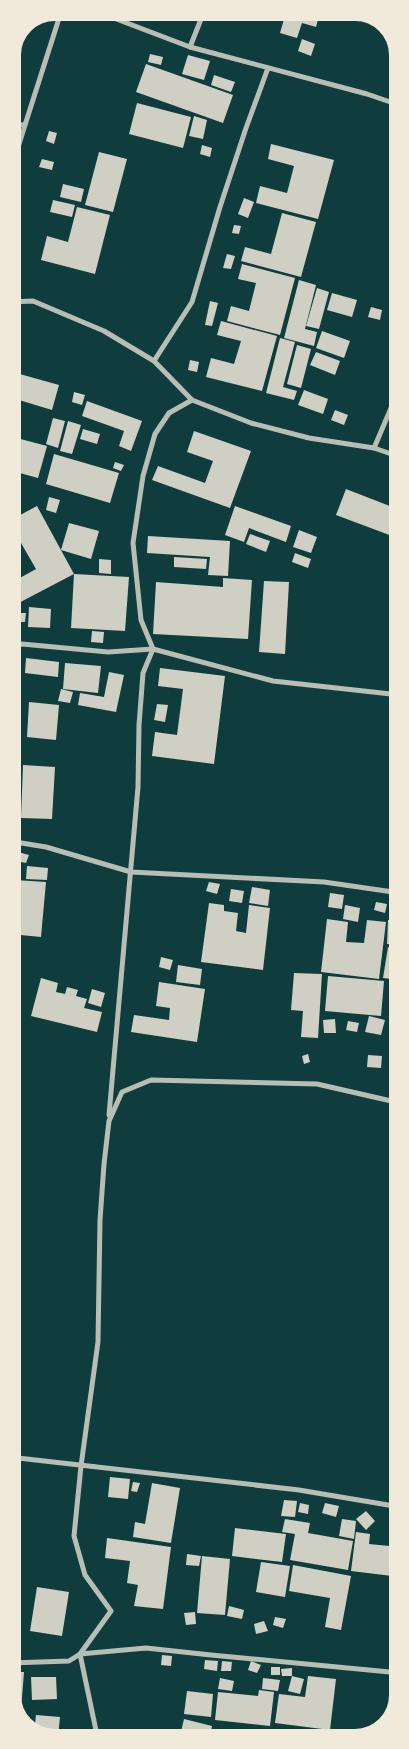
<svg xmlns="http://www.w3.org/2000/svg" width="409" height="1749" viewBox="0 0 409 1749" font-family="'Noto Sans',sans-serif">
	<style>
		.building { fill: #cfcfc3 }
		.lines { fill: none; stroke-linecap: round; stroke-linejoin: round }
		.minor { stroke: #b8beb3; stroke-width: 5 }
		.rim { fill: none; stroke: #f1e9da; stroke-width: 6 }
	</style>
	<rect width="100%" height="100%" fill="#0f3d3e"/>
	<g class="building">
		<path d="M287,9H321L316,27L302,23L297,38L280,33Z"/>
		<path d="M302,39L315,44L311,56L298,51Z"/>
		<path d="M150,54L163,57L161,65L148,62Z"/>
		<path d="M188,55L210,61L204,80L182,74Z"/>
		<path d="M146,64L233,95L223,123L136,92Z"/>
		<path d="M214,75L235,82L231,92L211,85Z"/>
		<path d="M137,103L191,117L183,148L129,134Z"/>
		<path d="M194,116L207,120L203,139L189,136Z"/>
		<path d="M49,131L57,133L54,144L46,141Z"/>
		<path d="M271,144L334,160L318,219L256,203L260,186L287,193L294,166L268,159Z"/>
		<path d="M202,145L212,148L210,157L200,154Z"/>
		<path d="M99,152L127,159L113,212L85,205Z"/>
		<path d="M42,159L54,162L52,170L39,167Z"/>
		<path d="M63,184L84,189L81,202L60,197Z"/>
		<path d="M244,198L254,202L248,218L238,214Z"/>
		<path d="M53,200L75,205L72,217L50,212Z"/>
		<path d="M77,207L110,215L95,274L41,260L47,236L68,242Z"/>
		<path d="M282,213L316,222L301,277L241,261L245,247L271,254Z"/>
		<path d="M234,225L241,226L239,234L232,233Z"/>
		<path d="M227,254L235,256L231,269L223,268Z"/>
		<path d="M242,264L295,278L280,335L227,321L231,306L249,311L256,283L238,279Z"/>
		<path d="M299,280L316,285L305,329L317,332L314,346L284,338Z"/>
		<path d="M317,288L329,292L319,329L306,326Z"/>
		<path d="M332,293L357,300L352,317L327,310Z"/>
		<path d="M210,301L218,303L212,326L205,325Z"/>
		<path d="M371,307L382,310L380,320L368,317Z"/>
		<path d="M221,321L277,336L262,391L206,377L211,358L234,364L241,341L217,335Z"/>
		<path d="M322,331L350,341L344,358L316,348Z"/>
		<path d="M280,338L295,342L283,387L297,391L294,400L266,393Z"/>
		<path d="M297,345L311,349L301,388L287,384Z"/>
		<path d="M316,352L340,361L335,375L310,365Z"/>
		<path d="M190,360L199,362L197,372L188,370Z"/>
		<path d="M9,371L59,385L52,410L9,397Z"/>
		<path d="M304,390L328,399L323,414L298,405Z"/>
		<path d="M74,392L85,395L82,405L72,402Z"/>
		<path d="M87,401L142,421L131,451L119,446L124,431L82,416Z"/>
		<path d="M335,410L348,415L344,425L331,420Z"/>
		<path d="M53,418L65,421L58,448L46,444Z"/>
		<path d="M68,421L81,425L72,454L60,451Z"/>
		<path d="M83,429L100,434L97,444L80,439Z"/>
		<path d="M194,431L251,451L230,508L152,480L158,466L205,483L213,461L187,452Z"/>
		<path d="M9,436L47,446L38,478L9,470Z"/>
		<path d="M54,454L119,473L110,503L46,484Z"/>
		<path d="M115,462L124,465L121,471L113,468Z"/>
		<path d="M346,489L400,510V539L336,515Z"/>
		<path d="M49,497L60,500L56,513L46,510Z"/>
		<path d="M37,506L74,574L11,607L9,604V584L36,569L21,543L9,549V521Z"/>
		<path d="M235,506L291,526L286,542L249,528L244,542L225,535Z"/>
		<path d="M69,523L99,531L91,559L61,550Z"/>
		<path d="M299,530L317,537L311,553L293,547Z"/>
		<path d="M250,534L270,541L266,552L246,544Z"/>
		<path d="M148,536L230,541L228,576L208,575L210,557L147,553Z"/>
		<path d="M295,553L311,559L308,568L292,562Z"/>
		<path d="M395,553H400V571H394Z"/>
		<path d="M174,557L207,559L206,569L174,567Z"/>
		<path d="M99,559L111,560V574L99,573Z"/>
		<path d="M74,574L129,577L125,631L71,628Z"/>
		<path d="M223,578L252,580L248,639L153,634L156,582L223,587Z"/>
		<path d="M264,581L289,582L285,654L259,652Z"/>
		<path d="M29,607L51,609L50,628L28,627Z"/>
		<path d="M18,613H26L25,622H17Z"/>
		<path d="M92,631L104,632L103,643L91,642Z"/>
		<path d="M26,658L59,662L58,677L25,673Z"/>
		<path d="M65,663L101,666L98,693L63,689Z"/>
		<path d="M160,668L225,676L214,764L152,756L155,732L177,735L183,689L158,686Z"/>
		<path d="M109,672L124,675L116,712L78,705L80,693L104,697Z"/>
		<path d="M61,689L73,692L70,703L58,701Z"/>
		<path d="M12,698L21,704L15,712L9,708V701Z"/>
		<path d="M29,702L59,705L56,740L27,737Z"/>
		<path d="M157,704L168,705L165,722L154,720Z"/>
		<path d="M23,765L55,767L52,819L21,818Z"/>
		<path d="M18,852L29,855L26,863L16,861Z"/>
		<path d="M27,866L48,868L47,880L26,879Z"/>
		<path d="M9,870L17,871L10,899H9Z"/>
		<path d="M15,880L46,882L41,937L10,934Z"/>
		<path d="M209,882L220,884L217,894L206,891Z"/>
		<path d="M252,887L270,890L268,906L249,903Z"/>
		<path d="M231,889L244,891L242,903L229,901Z"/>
		<path d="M330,893L344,895L342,909L328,907Z"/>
		<path d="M376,902L387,904L385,913L374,910Z"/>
		<path d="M209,903L224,905V911L238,913L236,931L246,933L249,905L270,908L263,970L201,962Z"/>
		<path d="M345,905L360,908L358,922L343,919Z"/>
		<path d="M390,905L399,907L397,915L389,913Z"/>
		<path d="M327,919L348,922L346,942L364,943L367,920L386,922L379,979L321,972Z"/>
		<path d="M388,920H400V945L387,944Z"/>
		<path d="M388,947L400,949V980L383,978Z"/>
		<path d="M161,957L173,960L170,970L159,967Z"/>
		<path d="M178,965L202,969L200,985L176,982Z"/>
		<path d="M294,973L322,974L318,1038L301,1037L303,1011L291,1010Z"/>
		<path d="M328,976L384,981L381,1016L325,1011Z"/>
		<path d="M41,978L58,983L56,992L65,994L67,987L78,990L76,996L87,999L84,1008L102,1012L97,1032L31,1016Z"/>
		<path d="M159,982L205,989L197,1042L131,1032L134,1015L169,1020L170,1008L156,1006Z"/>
		<path d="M92,989L105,993L101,1007L88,1003Z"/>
		<path d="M369,1016L385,1020L381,1035L365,1032Z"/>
		<path d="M335,1019L336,1033H324L323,1020Z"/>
		<path d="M348,1021L359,1023L357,1032L346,1030Z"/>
		<path d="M308,1054L310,1062L304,1064L302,1056Z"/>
		<path d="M368,1055L382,1056L381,1068L367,1067Z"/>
		<path d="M110,1477L130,1479L128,1499L108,1497Z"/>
		<path d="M133,1482L140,1483L137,1492L131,1491Z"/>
		<path d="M152,1483L180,1488L171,1543L133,1537L135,1522L145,1524Z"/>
		<path d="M284,1500L297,1501L295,1517L281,1516Z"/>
		<path d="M300,1503L309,1505L308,1514L298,1512Z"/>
		<path d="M325,1503L339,1506L336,1517L322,1513Z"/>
		<path d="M366,1511L375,1521L366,1530L356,1519Z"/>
		<path d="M285,1519L310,1523L308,1533L353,1541L348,1570L290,1560L295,1534L282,1532Z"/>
		<path d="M342,1519L356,1521L354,1539L339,1536Z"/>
		<path d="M235,1528L286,1534L282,1562L232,1556Z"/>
		<path d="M356,1532L370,1534L369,1544L400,1547V1577L351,1571Z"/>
		<path d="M107,1538L171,1547L163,1609L134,1606L138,1585L127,1583L130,1561L105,1558Z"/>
		<path d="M187,1554L201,1556L199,1566L186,1565Z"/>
		<path d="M202,1556L230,1559L225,1615L197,1613Z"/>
		<path d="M261,1562L290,1566L285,1597L256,1592Z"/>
		<path d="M293,1565L351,1576L341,1630L325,1627L330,1598L289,1591Z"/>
		<path d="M37,1587L69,1592L62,1636L30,1631Z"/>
		<path d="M229,1606L244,1610L242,1619L227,1616Z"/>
		<path d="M195,1612L196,1624L186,1625L184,1613Z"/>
		<path d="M275,1617L286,1619L283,1628L273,1625Z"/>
		<path d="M264,1621L268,1631L256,1634L254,1624Z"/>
		<path d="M162,1655L172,1656L171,1666L161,1665Z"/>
		<path d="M205,1660L218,1661L217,1671L204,1669Z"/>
		<path d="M222,1661L232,1662L231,1671H221Z"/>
		<path d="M251,1661L261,1665L257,1673L248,1670Z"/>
		<rect x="271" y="1667" width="9" height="8"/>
		<path d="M292,1668V1676H282L281,1669Z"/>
		<path d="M10,1672H24L20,1723L10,1703Z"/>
		<path d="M292,1676L304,1679L300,1694L288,1691Z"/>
		<path d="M308,1676L336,1679L330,1730L275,1723L279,1694L305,1697Z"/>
		<path d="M31,1677H56L57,1699L32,1700Z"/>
		<path d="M220,1678L234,1681L232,1691L218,1689Z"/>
		<path d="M263,1678L280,1680L278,1691L262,1689Z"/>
		<path d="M259,1690L274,1692L270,1726L215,1720L218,1692L258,1696Z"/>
		<path d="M187,1691L213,1694L211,1717L184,1714Z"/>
		<path d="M36,1715L60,1717L58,1737H52V1740L48,1739L34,1733Z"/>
		<path d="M184,1719L212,1726L209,1740H179Z"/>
		<path d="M21,1724H33L32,1732L22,1727Z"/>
	</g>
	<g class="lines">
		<g class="minor">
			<path d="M90,9L190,47L367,94L399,105"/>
			<path d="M190,47L205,9"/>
			<path d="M9,124L25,125L62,9"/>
			<path d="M9,176L25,125"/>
			<path d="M9,302L33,301L104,331L154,361L192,400L251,423L309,438L374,448L400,457"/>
			<path d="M154,361L192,302L220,207L246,128L268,68"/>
			<path d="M374,448L400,387"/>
			<path d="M9,645L22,644L108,652L153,649L273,681L400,695"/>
			<path d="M9,841L46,847L131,872L324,882L400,893"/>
			<path d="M109,1115L138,787L139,725L143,673L153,649L141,620L133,543L143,476L155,434L169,413L192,400"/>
			<path d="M9,1457L299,1490L400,1507"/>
			<path d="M10,1663L69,1661L80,1654L146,1648L211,1655L400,1673"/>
			<path d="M98,1740L80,1654L111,1611L85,1575L74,1536L81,1466L98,1342L100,1220L104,1164L109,1121L122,1092L151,1080L317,1084L400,1103"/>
		</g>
	</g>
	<path d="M0 0H409V1749H0ZM55 18H355A37 37 0 0 1 392 55V1695A37 37 0 0 1 355 1732H55A37 37 0 0 1 18 1695V55A37 37 0 0 1 55 18Z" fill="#f1e9da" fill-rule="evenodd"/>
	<path class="rim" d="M55 18H355A37 37 0 0 1 392 55V1695A37 37 0 0 1 355 1732H55A37 37 0 0 1 18 1695V55A37 37 0 0 1 55 18Z"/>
</svg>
